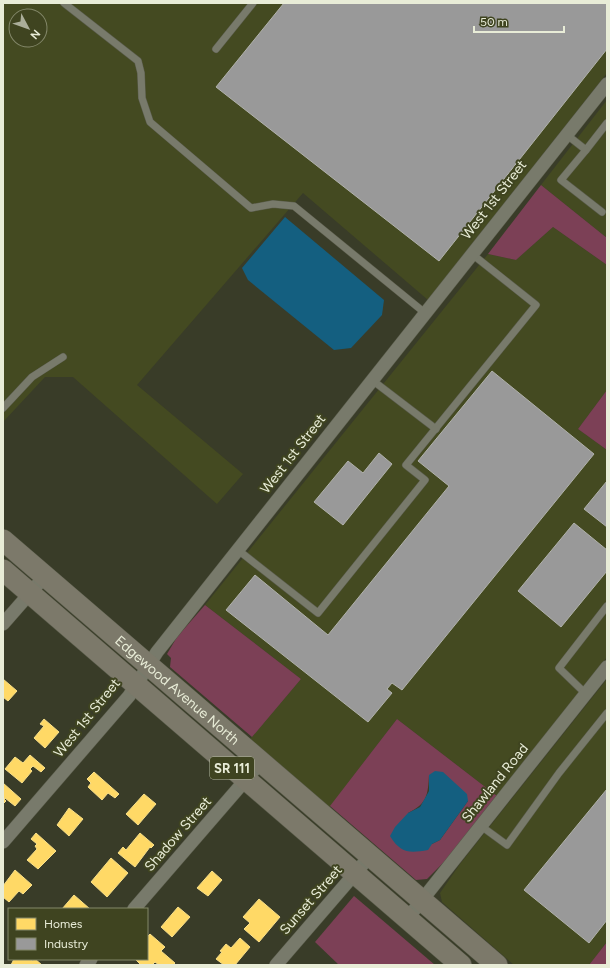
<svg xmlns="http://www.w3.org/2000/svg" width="610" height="968" viewBox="0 0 610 968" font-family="Figtree,sans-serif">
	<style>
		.built { fill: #444a21; fill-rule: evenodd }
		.green { fill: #7c4056; fill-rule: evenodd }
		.water { fill: #145f80 }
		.homes { fill: #ffd966; stroke: #f8df88 }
		.industry { fill: #999; stroke: #b1b2ac }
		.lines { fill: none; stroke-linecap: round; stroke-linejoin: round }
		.service-casing { stroke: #585a49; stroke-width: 8 }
		.minor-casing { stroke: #585a49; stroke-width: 14 }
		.primary-casing { stroke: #585a49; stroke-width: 22 }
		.service { stroke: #787a6b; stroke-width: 7 }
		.minor { stroke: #787a6b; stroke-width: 13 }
		.primary { stroke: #7c796a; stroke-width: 21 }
		.labels { text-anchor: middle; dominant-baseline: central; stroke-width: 4; stroke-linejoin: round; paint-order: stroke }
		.shield { fill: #3f4420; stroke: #b5baa0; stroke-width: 1 }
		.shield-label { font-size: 13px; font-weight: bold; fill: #e8ecd7 }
		.street-label { font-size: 14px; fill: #e8ecd7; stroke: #3f4420 }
	</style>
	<rect width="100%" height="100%" fill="#393c28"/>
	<g class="built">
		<path d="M3,3H607V73L428,300L303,193L137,385L243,474L217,504L73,377H45L3,422ZM16,16H40V40H16Z"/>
		<path d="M607,100V238L541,185Z"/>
		<path d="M553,227L607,265V390L578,429L607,450V657L497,796L397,719L329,808L250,739L301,679L205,605L488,254L516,260Z"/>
		<path d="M607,679V942L589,965H514L442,902L440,893L460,864Z"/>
	</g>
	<g class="green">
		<path d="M541,185L607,238V265L553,227L516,260L488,254Z"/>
		<path d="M607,390V450L578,429Z"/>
		<path d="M205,605L301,679L252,737L170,667L171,658L167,654L177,637Z"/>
		<path d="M397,719L497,796L453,853L427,879L416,880L330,806ZM429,775L468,801L440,840L432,844L408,813C427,804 428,795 429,775Z"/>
		<path d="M354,896L435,965H339L315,942Z"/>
		<path d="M607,942V965H589Z"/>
	</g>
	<g class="water">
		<path d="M285,217L384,300L382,315L351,348L334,350L248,280L242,268Z"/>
		<path d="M435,771L443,772L467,794L468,801L440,840L432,844L428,850C410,853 401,854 390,836L395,827L408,813L420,807L429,791V775Z"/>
	</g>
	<g class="homes">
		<path d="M3,679L17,691L8,701L3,697Z"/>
		<path d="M44,719L59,732L45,748L34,738L44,726L40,724Z"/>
		<path d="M30,755L45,768L41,772L33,766L30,769L32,771L22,783L5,769L15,757L23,763Z"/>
		<path d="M94,772L119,794L115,798L108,793L102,800L88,787L91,783L87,779Z"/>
		<path d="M3,783L21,799L15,806L5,798L4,799L6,801L3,804Z"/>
		<path d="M144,794L156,804L138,825L126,814Z"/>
		<path d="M69,808L83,819L69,836L57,825Z"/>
		<path d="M36,833L56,851L38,869L27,860L37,849L35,846L37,844L31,839Z"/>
		<path d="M140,833L154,845L151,848L150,847L135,867L118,853L123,847L126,850Z"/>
		<path d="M111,858L128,873L107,897L91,882Z"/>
		<path d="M15,870L32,885L23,894L19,891L9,902L3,897V886Z"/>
		<path d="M212,871L222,880L208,896L197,888Z"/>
		<path d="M74,895L90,909H62Z"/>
		<path d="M259,899L280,917L259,942L244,929L250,923L243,917Z"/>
		<path d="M178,907L190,917L172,937L161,927Z"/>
		<path d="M150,934L165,947L161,951L175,963L173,965H159L155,962L152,965H141L135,959H147V937Z"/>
		<path d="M240,938L250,947L235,965H224L216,959L222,952L220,951L226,944L231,948Z"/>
		<path d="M14,959H30L32,961L35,959L42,965H11Z"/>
	</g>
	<g class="industry">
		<path d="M284,3H607V49L439,261L216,87Z"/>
		<path d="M492,371L594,454L402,690L392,683L387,689L392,693L368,722L226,610L255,575L328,635L449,486L418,461Z"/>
		<path d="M379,453L392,464L343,525L314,502L348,461L363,473Z"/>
		<path d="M607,481V527L584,509Z"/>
		<path d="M574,523L607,550V571L561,627L518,591Z"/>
		<path d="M607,789V920L589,943L524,890Z"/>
	</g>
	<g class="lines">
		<g class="service-casing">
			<g id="service">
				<path d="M64,3L138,61L141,73L142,98L150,122L251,208L273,204L294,206L425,313"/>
				<path d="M216,49L253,3"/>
				<path d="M567,135L586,150L607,123"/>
				<path d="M586,150L561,180L602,212"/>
				<path d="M372,380L436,429"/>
				<path d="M3,408L32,377L63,357"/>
				<path d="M238,550L318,613L425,480L406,465L536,305L472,254"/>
				<path d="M586,694L559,668L607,606"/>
				<path d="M481,826L507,845L559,773L607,713"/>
			</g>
		</g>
		<g class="minor-casing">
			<g id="minor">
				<path d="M3,624L45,576"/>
				<path d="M3,842L129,696L157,652L607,84"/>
				<path d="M134,909L261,762"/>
				<path d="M407,919L607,667"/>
				<path d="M86,965L91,959"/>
				<path d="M276,965L370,856"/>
			</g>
		</g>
		<g class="primary-casing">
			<g id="primary">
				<path id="s1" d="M3,540L497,965"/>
				<path d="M3,570L461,965"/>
			</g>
		</g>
		<use href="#service" class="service"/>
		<use href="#minor" class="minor"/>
		<use href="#primary" class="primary"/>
	</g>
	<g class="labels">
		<rect class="shield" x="210" y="757" width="44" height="22" rx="3"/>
		<g class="shield-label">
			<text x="232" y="768">SR 111</text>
		</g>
		<g class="street-label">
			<text transform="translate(494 200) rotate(-52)">West 1st Street</text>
			<text transform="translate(293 454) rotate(-52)">West 1st Street</text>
			<text stroke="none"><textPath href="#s1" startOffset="230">Edgewood Avenue North</textPath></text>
			<text transform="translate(87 718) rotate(-51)">West 1st Street</text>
			<text transform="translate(495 783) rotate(-51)">Shawland Road</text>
			<text transform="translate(178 834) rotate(-49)">Shadow Street</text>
			<text transform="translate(311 900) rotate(-49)">Sunset Street</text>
		</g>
	</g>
	<rect width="610" height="968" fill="none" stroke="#e8ecd7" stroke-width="8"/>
	<rect x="8" y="908" width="140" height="52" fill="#3f4420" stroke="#838769"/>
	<rect x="16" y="918" width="20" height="12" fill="#ffd966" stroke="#838769"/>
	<text x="44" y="928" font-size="12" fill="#e8ecd7">Homes</text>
	<rect x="16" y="938" width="20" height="12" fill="#999999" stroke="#838769"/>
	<text x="44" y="948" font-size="12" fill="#e8ecd7">Industry</text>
	<g transform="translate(28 28) rotate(131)"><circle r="19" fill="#3f4420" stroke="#838769"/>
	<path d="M0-3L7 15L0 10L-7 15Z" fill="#abae9a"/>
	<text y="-6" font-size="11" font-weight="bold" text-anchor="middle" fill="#e8ecd7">N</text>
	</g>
	<path d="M474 26v6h90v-6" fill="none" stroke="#e8ecd7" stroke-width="2"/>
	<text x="480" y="26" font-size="12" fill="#e8ecd7" stroke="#3f4420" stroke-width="3" paint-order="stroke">50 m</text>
</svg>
